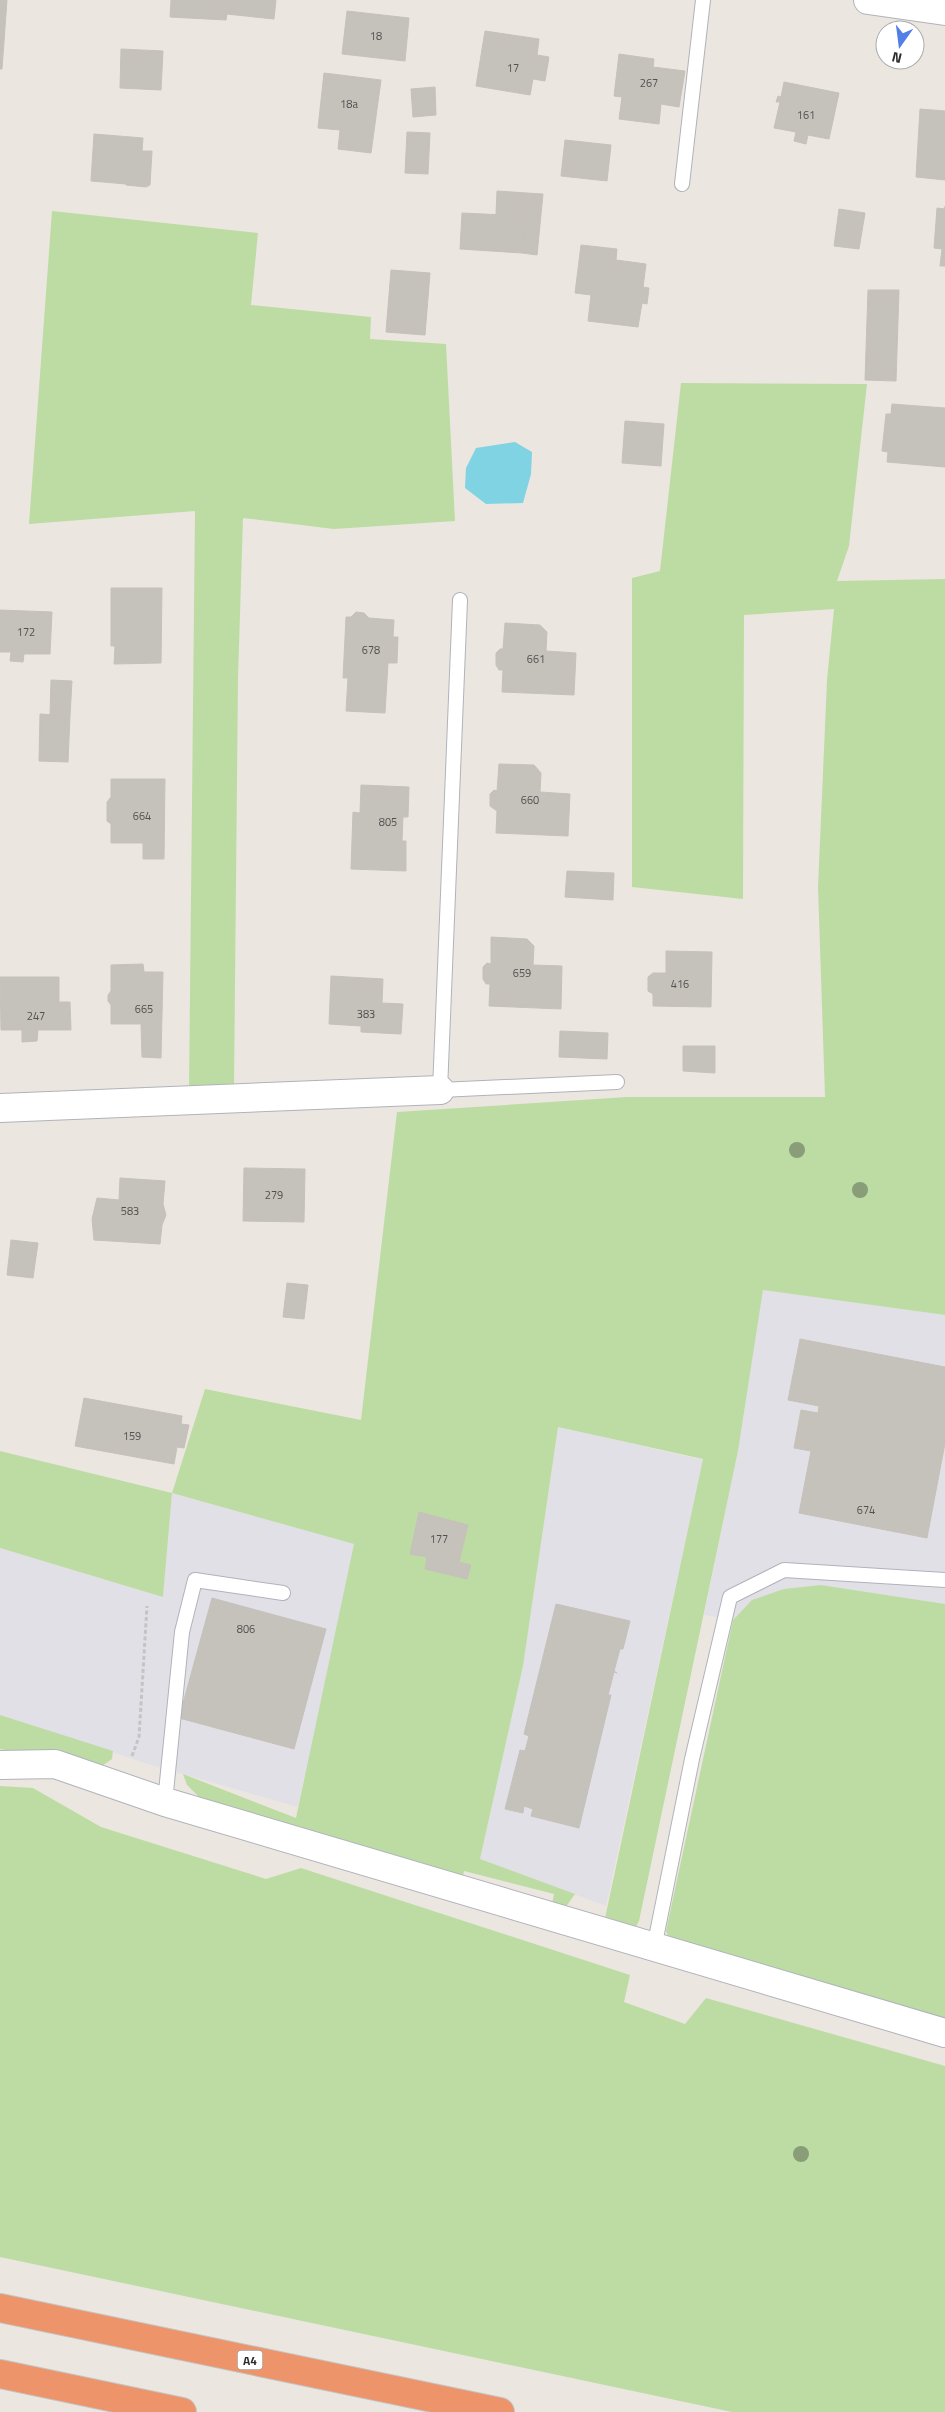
<svg xmlns="http://www.w3.org/2000/svg" width="945" height="2412" viewBox="0 0 945 2412" font-family="'Titillium Web',sans-serif">
	<style>
		.industrial { fill: #e1e0e6 }
		.green { fill: #bddca3 }
		.water { fill: #7fd3e2 }
		.building { fill: #c5c1bb; stroke: #c7c1ba }
		.lines { fill: none; stroke-linecap: round; stroke-linejoin: round }
		.lane-casing { stroke: #b0b3bb; stroke-width: 16 }
		.street-casing { stroke: #b0b3bb; stroke-width: 30 }
		.secondary-casing { stroke: #b0b3bb; stroke-width: 30 }
		.highway-casing { stroke: #c4c4c4; stroke-width: 30 }
		.path { stroke: #c4c4c4; stroke-width: 3; stroke-dasharray: 4 2.5; stroke-linecap: butt }
		.lane { stroke: #fff; stroke-width: 14 }
		.street { stroke: #fff; stroke-width: 28 }
		.secondary { stroke: #fff; stroke-width: 28 }
		.highway { stroke: #ed946a; stroke-width: 28 }
		.tree { fill: #889d78 }
		.labels { text-anchor: middle; dominant-baseline: central; stroke-width: 5; stroke-linejoin: round; paint-order: stroke }
		.number-label { font-size: 11px; fill: #525150 }
		.shield { fill: #fff; stroke: #6b6b6b; stroke-width: 1 }
		.shield-label { font-size: 12px; font-weight: bold; fill: #2c2c2c }
	</style>
	<rect width="100%" height="100%" fill="#ece6e0"/>
	<g class="industrial">
		<path d="M763,1290L945,1315V1604L821,1585L740,1612L733,1620L704,1615L738,1451Z"/>
		<path d="M558,1427L703,1460L606,1906L480,1859L523,1666Z"/>
		<path d="M172,1493L355,1544L298,1807L151,1765L0,1715V1548L163,1596Z"/>
	</g>
	<g class="green">
		<path d="M52,211L258,233L251,305L371,317L370,339L446,344L455,521L334,529L243,518L238,679L234,1086L189,1090L195,511L29,524Z"/>
		<path d="M681,383L867,384L849,546L837,581L945,579V1315L763,1290L738,1451L639,1921L631,1936L604,1923L703,1459L558,1427L523,1666L480,1859L575,1894L563,1911L550,1914L554,1894L464,1871L460,1893L208,1806L187,1785L183,1774L296,1818L354,1544L172,1493L163,1597L0,1548V1451L172,1493L205,1389L361,1420L397,1112L627,1097H825L818,887L827,680L834,609L744,615L743,899L632,887V578L660,571Z"/>
		<path d="M821,1585L945,1604V2038L672,1946L666,1931L733,1620L752,1600L784,1589Z"/>
		<path d="M0,1715L113,1751L112,1759L96,1770L75,1763L0,1749Z"/>
		<path d="M0,1786L33,1788L101,1827L266,1879L301,1868L630,1975L624,2002L685,2024L706,1998L945,2066V2412H732L0,2257Z"/>
	</g>
	<path class="water" d="M515,442L532,452L531,474L523,503L486,504L465,488L466,468L476,448Z"/>
	<g class="building">
		<path d="M0,0H7L2,69H0Z"/>
		<path d="M171,0H218L217,13L227,14L226,20L170,17Z"/>
		<path d="M218,0H276L274,19L217,13Z"/>
		<path d="M347,11L409,18L405,61L342,54Z"/>
		<path d="M485,31L539,39L537,55L549,57L545,81L533,79L530,95L476,86Z"/>
		<path d="M121,49L163,51L161,90L120,88Z"/>
		<path d="M619,54L654,59L653,67L685,71L679,107L661,104L659,124L619,119L622,97L614,96Z"/>
		<path d="M324,73L381,80L371,153L338,149L340,130L318,128Z"/>
		<path d="M784,82L839,93L829,139L808,135L806,144L794,141L796,132L774,128L780,102H776L778,96L781,97Z"/>
		<path d="M435,87L436,115L413,117L411,89Z"/>
		<path d="M920,109L945,111V180L916,177Z"/>
		<path d="M407,132L430,133L428,174L405,173Z"/>
		<path d="M94,134L143,138L142,151H152L150,185L146,187L126,185V184L91,181Z"/>
		<path d="M565,140L611,145L607,181L561,176Z"/>
		<path d="M497,191L527,193L526,216L496,214Z"/>
		<path d="M527,193L543,194L537,255L522,253Z"/>
		<path d="M945,206V266H940L942,249L934,248L937,208L945,209Z"/>
		<path d="M839,209L865,213L859,249L834,246Z"/>
		<path d="M462,213L526,216L522,253L460,249Z"/>
		<path d="M581,245L617,249L616,260L646,264L643,287L649,288L647,304L642,303L638,327L588,321L591,295L575,293Z"/>
		<path d="M391,270L430,273L425,335L386,332Z"/>
		<path d="M868,290H899L896,381L865,380Z"/>
		<path d="M892,404L945,408V467L887,462L888,452L882,451L886,414H891Z"/>
		<path d="M625,421L664,424L661,466L622,463Z"/>
		<path d="M111,588H162L161,663L114,664L115,646H111Z"/>
		<path d="M0,610L52,612L50,654H24L23,662L10,661L11,652H0Z"/>
		<path d="M356,612L364,613L369,618L394,620L393,637H398L397,663H388L385,713L346,711L348,678H343L346,617H351Z"/>
		<path d="M505,623L540,625L547,632L546,651L576,653L574,695L502,692L503,670H499L496,665V653L500,649H503Z"/>
		<path d="M51,680L72,681L70,716L50,715Z"/>
		<path d="M40,714L70,716L68,762L39,761Z"/>
		<path d="M499,764L534,765L541,773L540,792L570,794L568,836L496,833L497,811L490,806V794L494,790L497,791Z"/>
		<path d="M111,779H165L164,859H143V843H111V824L107,821V802L111,797Z"/>
		<path d="M361,785L409,787L408,817H403L402,841H406V871L351,869L353,812L360,813Z"/>
		<path d="M567,871L614,873L613,900L565,897Z"/>
		<path d="M491,937L527,939L534,946L533,965L562,966L561,1009L489,1006L490,984H486L483,979V967L487,963L491,964Z"/>
		<path d="M666,951L712,952L711,1007L653,1006V994L648,991V977L653,973H666Z"/>
		<path d="M143,964L144,972H163L161,1058L142,1057L141,1024H111V1005L108,1001V995L111,991V965Z"/>
		<path d="M331,976L383,979L382,1003L403,1004L401,1034L361,1032V1026L329,1024Z"/>
		<path d="M0,977H59V1002H70L71,1030H38L37,1041L22,1042V1030H1Z"/>
		<path d="M560,1031L608,1033L607,1059L559,1057Z"/>
		<path d="M683,1046H715V1073L683,1071Z"/>
		<path d="M244,1168L305,1169L304,1222L243,1221Z"/>
		<path d="M120,1178L165,1181L163,1204L166,1215L162,1225L160,1244L94,1240L92,1219L97,1198L119,1200Z"/>
		<path d="M11,1240L38,1243L33,1278L7,1275Z"/>
		<path d="M287,1283L308,1285L304,1319L283,1317Z"/>
		<path d="M800,1339L945,1367V1443L927,1538L799,1513L811,1451L794,1448L801,1410L818,1413L819,1406L788,1400Z"/>
		<path d="M84,1398L182,1416L181,1424L189,1425L184,1448L177,1447L174,1464L75,1446Z"/>
		<path d="M419,1512L468,1525L459,1562L471,1565L467,1579L425,1569L427,1557L410,1554Z"/>
		<path d="M212,1598L326,1629L294,1749L179,1718Z"/>
		<path d="M556,1604L630,1621L623,1649H620L614,1671L617,1673L614,1672L608,1695H611L579,1828L531,1816L533,1809L524,1806L523,1813L505,1809L520,1750L525,1751L529,1736L524,1734Z"/>
	</g>
	<g class="lines">
		<g class="lane-casing">
			<g id="lane">
				<path d="M682,184L703,0"/>
				<path d="M460,600L440,1090L617,1082"/>
				<path d="M165,1802L182,1632L195,1580L283,1593"/>
				<path d="M654,1948L692,1759L730,1597L784,1570L945,1580"/>
			</g>
		</g>
		<g class="street-casing">
			<g id="street">
				<path d="M0,1108L440,1090"/>
				<path d="M0,1765L55,1764L165,1802L945,2033"/>
			</g>
		</g>
		<g class="secondary-casing">
			<path id="secondary" d="M868,0L945,11"/>
		</g>
		<g class="highway-casing">
			<g id="highway">
				<path d="M0,2308L500,2412"/>
				<path d="M0,2374L182,2412"/>
			</g>
		</g>
		<path class="path" d="M132,1756L139,1737L147,1606"/>
		<use href="#lane" class="lane"/>
		<use href="#street" class="street"/>
		<use href="#secondary" class="secondary"/>
		<use href="#highway" class="highway"/>
	</g>
	<g class="tree">
		<circle cx="797" cy="1150" r="8"/>
		<circle cx="860" cy="1190" r="8"/>
		<circle cx="801" cy="2154" r="8"/>
	</g>
	<g class="labels">
		<g class="number-label">
			<text x="376" y="36">18</text>
			<text x="513" y="68">17</text>
			<text x="649" y="83">267</text>
			<text x="349" y="104">18a</text>
			<text x="806" y="115">161</text>
			<text x="26" y="632">172</text>
			<text x="371" y="650">678</text>
			<text x="536" y="659">661</text>
			<text x="530" y="800">660</text>
			<text x="142" y="816">664</text>
			<text x="388" y="822">805</text>
			<text x="522" y="973">659</text>
			<text x="680" y="984">416</text>
			<text x="144" y="1009">665</text>
			<text x="366" y="1014">383</text>
			<text x="36" y="1016">247</text>
			<text x="274" y="1195">279</text>
			<text x="130" y="1211">583</text>
			<text x="132" y="1436">159</text>
			<text x="866" y="1510">674</text>
			<text x="439" y="1539">177</text>
			<text x="246" y="1629">806</text>
		</g>
		<rect class="shield" x="237.5" y="2350.5" width="25" height="19" rx="4"/>
		<g class="shield-label">
			<text x="250" y="2360">A4</text>
		</g>
	</g>
	<g transform="translate(900 45) rotate(194)"><circle r="24" fill="#ffffff" stroke="#ababab"/>
	<path d="M0-4L9 19L0 12L-9 19Z" fill="#527ee7"/>
	<text y="-8" font-size="14" font-weight="bold" text-anchor="middle" fill="#2c2c2c">N</text>
	</g>
</svg>
